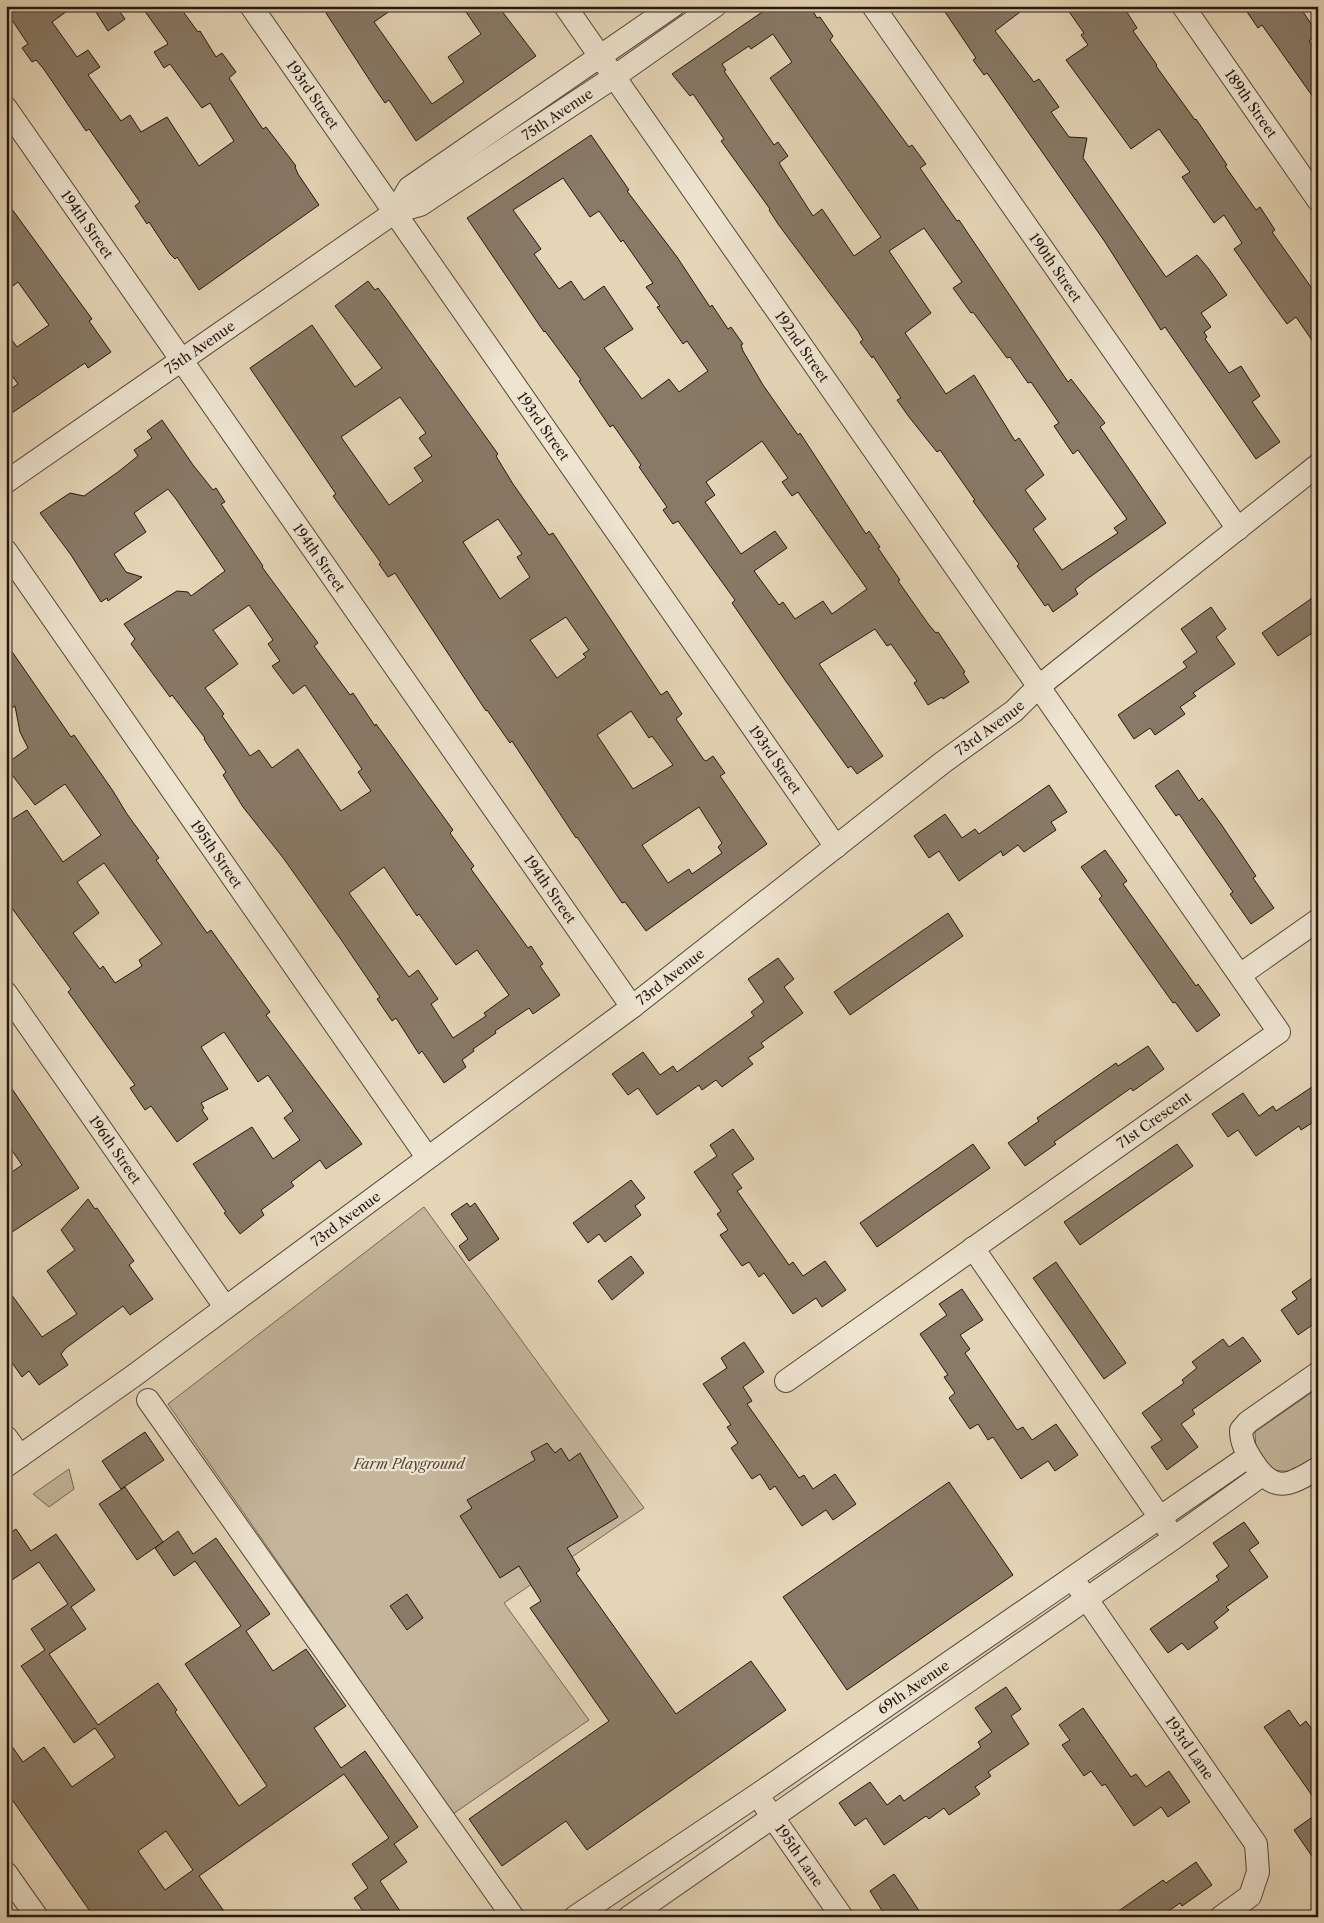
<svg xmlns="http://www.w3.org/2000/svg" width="1324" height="1923" viewBox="0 0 1324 1923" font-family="'Libre Caslon Text',serif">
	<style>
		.green { fill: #c4b59b; stroke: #746656 }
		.building { fill: #887a67; stroke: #241810; fill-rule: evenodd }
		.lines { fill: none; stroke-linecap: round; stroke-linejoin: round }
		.minor-casing { stroke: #54473a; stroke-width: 24 }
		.minor { stroke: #eee4d0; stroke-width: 22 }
		.labels { text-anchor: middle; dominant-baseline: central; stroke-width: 4.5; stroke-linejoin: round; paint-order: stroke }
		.street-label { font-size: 14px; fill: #241810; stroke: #eee4d0 }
		.park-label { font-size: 14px; font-style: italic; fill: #54473a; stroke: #eee4d0 }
	</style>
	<rect width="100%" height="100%" fill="#e5d5b7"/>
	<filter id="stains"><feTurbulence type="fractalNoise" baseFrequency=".004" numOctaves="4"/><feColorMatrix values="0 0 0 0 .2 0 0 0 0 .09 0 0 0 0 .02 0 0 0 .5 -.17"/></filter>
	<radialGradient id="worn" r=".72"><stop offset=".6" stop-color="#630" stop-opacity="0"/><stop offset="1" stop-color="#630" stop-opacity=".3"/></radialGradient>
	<g class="green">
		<path d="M424,1207L644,1508L504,1603L589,1720L453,1814L168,1404Z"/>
		<path d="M1318,1388V1456L1295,1472L1270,1470L1256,1450L1255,1432Z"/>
		<path d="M69,1469L74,1489L49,1507L33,1494Z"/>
	</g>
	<g class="building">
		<path d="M6,6H74L52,22L77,57L88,50L100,67L88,75L121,121L130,115L141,132L167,117L199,166L234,141L210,103L202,108L170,64L164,68L154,52L168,44L167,42L141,6H179L198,32L200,31L216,57L222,53L236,72L229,78L258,122L263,129L266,127L296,166L295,167L298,174L319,205L199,290L177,257L175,259L170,254L149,222L147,224L135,206L140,202L89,129L86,131L43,68L36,60L32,62L22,48L28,44L6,11Z"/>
		<path d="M92,6H116L125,19L108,31Z"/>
		<path d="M337,6H397L374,22L432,104L464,82L448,57L481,34L462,6H498L536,56L416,141L389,100L385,103L376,90L326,13Z"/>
		<path d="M771,6H810L817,18L820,17L833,36L830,40L909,147L912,145L926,164L920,168L957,221L959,220L1068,382L1071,379L1105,423L1100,427L1166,523L1087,579L1075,589L1078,594L1053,612L1048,604L1045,606L1017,566L1019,564L973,501L975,500L940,450L937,452L909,417L897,400L901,398L873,356L872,358L860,342L863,340L858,331L778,224L769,210L770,209L721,141L724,139L693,94L690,96L672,74ZM773,34L792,62L770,78L881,237L854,256L822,209L813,216L779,163L788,156L778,142L774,145L724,71L726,70L722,64L749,46L751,49ZM924,228L962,282L953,288L971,313L973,312L1007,358L1010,357L1028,383L1031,382L1059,423L1054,426L1073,454L1078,450L1127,519L1114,528L1118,533L1062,570L1033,529L1046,519L1025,490L1044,475L1019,438L1015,441L974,375L946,394L905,333L931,313L889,251Z"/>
		<path d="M941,6H1028L995,31L1034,82L1039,79L1059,107L1051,112L1069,137L1087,138L1083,158L1166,277L1197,255L1208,268L1227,295L1201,313L1211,327L1204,332L1207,337L1205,339L1229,373L1241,366L1260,396L1252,402L1280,442L1256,459L1165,327L1161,330L1105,242L987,73L984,75L973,60L976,58Z"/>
		<path d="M1065,6H1123L1137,28L1133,31L1157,65L1156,66L1195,120L1196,119L1227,165L1225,166L1256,210L1260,207L1275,230L1272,232L1318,297V349L1296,317L1287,324L1261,288L1234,249L1242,243L1224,215L1214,223L1182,177L1190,172L1159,129L1131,149L1066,60L1088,45L1081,35L1084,33Z"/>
		<path d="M1243,6H1299L1318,34L1309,41L1318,53V104L1262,25L1258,28Z"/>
		<path d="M591,135L629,190L627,191L677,257L710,307L712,305L728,329L731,327L743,344L741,345L743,351L763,385L798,435L800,433L866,534L869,531L880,547L878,548L900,580L898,581L929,625L936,633L938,632L965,672L963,673L969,682L943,699L942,697L928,705L914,683L917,681L891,644L887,646L875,629L819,664L883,756L857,774L851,766L848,768L785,680L732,603L735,600L678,521L673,524L663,510L667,507L639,467L641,465L613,425L610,427L579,381L581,380L545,331L544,332L467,218ZM563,178L590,217L599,211L621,242L623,240L653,283L646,287L660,306L657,307L683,344L687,341L708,371L679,392L669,379L642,399L604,348L633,329L604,286L584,300L571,281L559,289L534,254L541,249L513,210ZM762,441L788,478L782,482L792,496L798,492L804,501L867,589L832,614L823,601L795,619L783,602L779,605L754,571L787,548L775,531L741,554L705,502L715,495L706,482Z"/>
		<path d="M6,201L92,319L89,321L111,352L88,368L85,363L6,417V392L18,384L6,367V332L17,347L49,325L18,282L6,291Z"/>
		<path d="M368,281L375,290L378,288L388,301L498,454L496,456L499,461L513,484L549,535L553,533L661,695L667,691L682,714L676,719L704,760L706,761L713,756L725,773L720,776L767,844L646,931L625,902L622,903L577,837L576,838L512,741L510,743L487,710L486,711L395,573L388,577L379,564L381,563L333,496L336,494L250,368L312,325L355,387L382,368L335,306ZM400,397L426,433L419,438L432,456L414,468L423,481L389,505L341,437ZM498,519L522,554L517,557L530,577L500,599L463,542ZM566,617L589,650L583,654L586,657L557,678L530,640ZM631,711L649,738L652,736L673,765L633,789L597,735ZM699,807L722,843L718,847L722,853L692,874L689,869L668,883L642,845Z"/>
		<path d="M162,420L193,465L213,490L216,488L225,502L221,504L263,566L262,567L318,643L314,646L350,695L353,693L375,726L376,724L453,830L450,833L474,866L471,869L528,948L531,946L543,964L540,966L560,995L533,1014L529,1008L495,1031L496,1033L473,1049L474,1051L462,1060L466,1067L444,1083L422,1051L419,1054L396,1018L392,1021L377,999L380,997L342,941L284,859L243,807L223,775L226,772L204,739L205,738L172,695L170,697L131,644L135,639L124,624L177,591L188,592L191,596L225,571L176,499L168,489L134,513L146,532L114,554L126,572L142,577L108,601L107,598L101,602L71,555L40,513L70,493L84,496L118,472L138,456L134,450L152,438L147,431ZM249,605L273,640L268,644L280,661L272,666L293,694L305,685L362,769L358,772L371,791L341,811L298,749L272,768L259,750L250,756L222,716L224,714L205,688L238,664L213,630ZM384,867L417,916L419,914L456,965L477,950L509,995L484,1013L486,1016L453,1038L431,1004L438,999L418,970L409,977L349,893Z"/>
		<path d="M1318,594V629L1278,656L1262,633Z"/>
		<path d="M1211,607L1226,629L1216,637L1235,664L1193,693L1196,696L1180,707L1185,714L1155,735L1150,728L1134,739L1118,715L1187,667L1183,662L1197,652L1181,629Z"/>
		<path d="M6,643L71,737L74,735L113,791L127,814L159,858L156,860L207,933L211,930L270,1012L266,1015L362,1144L326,1169L320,1160L291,1182L294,1186L261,1210L264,1215L240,1234L224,1213L226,1212L193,1164L252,1127L273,1159L300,1140L284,1118L293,1111L268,1075L258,1082L224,1032L201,1047L228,1089L201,1103L204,1108L202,1110L208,1119L177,1142L151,1106L145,1110L130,1088L135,1085L68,992L71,989L6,900V823L27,810L63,862L101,835L65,784L35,805L6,767V764L28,748L20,732L15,706L6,712ZM104,863L162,944L139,960L142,966L115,983L103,966L100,969L73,933L99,913L77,882Z"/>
		<path d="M1178,770L1199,801L1202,798L1221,824L1256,876L1253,878L1274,908L1251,924L1230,894L1233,892L1179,814L1176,816L1155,786Z"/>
		<path d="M1049,785L1067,812L1051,822L1056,830L1024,852L1018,845L1003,856L1001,851L959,881L939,851L929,858L914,836L945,814L962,838L975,829L979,834Z"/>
		<path d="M1105,850L1127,881L1123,884L1196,986L1198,984L1220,1015L1197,1032L1175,1002L1173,1003L1099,899L1102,896L1081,867Z"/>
		<path d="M948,913L963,936L850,1015L834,992Z"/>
		<path d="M778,958L794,979L784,987L803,1013L761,1043L764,1047L748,1058L753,1064L722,1087L716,1080L702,1090L699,1085L657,1115L638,1088L628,1095L612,1074L643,1052L660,1075L673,1066L677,1072L754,1016L751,1012L764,1002L748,979Z"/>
		<path d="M1148,1046L1164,1069L1133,1091L1131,1088L1054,1142L1056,1144L1025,1166L1008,1143L1039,1121L1037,1118L1116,1063L1118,1066Z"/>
		<path d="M6,1080L79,1188L6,1236V1176L22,1165L6,1142Z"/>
		<path d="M1318,1083V1119L1301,1130L1299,1126L1256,1156L1238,1130L1228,1137L1212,1114L1243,1093L1259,1116L1273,1106L1276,1111Z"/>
		<path d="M733,1129L754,1159L732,1174L742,1188L737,1191L789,1265L793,1262L803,1276L825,1261L846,1290L822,1307L816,1298L793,1314L764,1273L759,1277L749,1262L742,1266L720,1235L728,1230L717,1214L721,1211L694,1172L717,1156L710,1145Z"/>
		<path d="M973,1144L990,1168L877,1247L860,1223Z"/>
		<path d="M1177,1144L1193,1166L1080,1245L1064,1222Z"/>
		<path d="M631,1180L645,1198L635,1206L641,1215L605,1242L599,1234L588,1243L573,1223Z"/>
		<path d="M88,1199L95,1209L97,1208L134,1261L129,1265L153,1299L130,1315L123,1306L66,1348L61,1354L68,1365L39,1385L29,1371L22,1377L6,1354V1287L42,1337L77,1314L47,1271L75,1250L61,1230Z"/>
		<path d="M467,1203L470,1207L475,1203L499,1239L469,1261L459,1246L468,1239L451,1214Z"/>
		<path d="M631,1256L644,1273L612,1300L598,1281Z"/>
		<path d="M1056,1262L1126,1363L1104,1379L1033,1278Z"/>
		<path d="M1318,1274V1321L1298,1335L1281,1310L1297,1299L1292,1292Z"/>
		<path d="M962,1289L983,1320L960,1335L970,1349L965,1353L1017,1430L1023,1427L1032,1440L1056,1424L1078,1455L1055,1471L1048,1461L1021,1479L993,1437L988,1440L978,1424L970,1429L949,1398L955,1393L944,1377L948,1375L920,1334L947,1315L939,1304Z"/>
		<path d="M1243,1337L1261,1361L1192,1410L1195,1414L1181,1424L1198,1447L1167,1470L1151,1447L1162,1440L1142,1413L1184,1383L1182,1380L1197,1368L1192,1362L1223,1339L1229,1347Z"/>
		<path d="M744,1342L764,1372L743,1387L752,1401L747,1404L799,1478L804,1475L813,1489L835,1474L856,1504L833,1520L826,1510L802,1526L775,1486L770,1490L760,1474L752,1479L731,1448L738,1443L727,1427L731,1425L703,1384L727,1368L721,1358Z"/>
		<path d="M145,1432L164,1460L121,1489L102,1461Z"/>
		<path d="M547,1443L555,1453L561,1448L569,1461L580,1453L618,1517L567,1548L580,1570L576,1573L676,1714L751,1661L786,1710L587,1850L566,1821L502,1866L469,1819L609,1721L530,1608L541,1601L519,1566L500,1578L460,1516L472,1508L467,1500L535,1460L531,1452Z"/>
		<path d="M949,1482L1013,1575L847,1690L783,1597Z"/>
		<path d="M125,1487L163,1542L137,1560L99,1504Z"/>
		<path d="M1244,1522L1259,1543L1249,1550L1268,1577L1226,1607L1229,1610L1214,1622L1218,1628L1188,1650L1182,1643L1168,1653L1150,1629L1219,1580L1216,1576L1229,1566L1213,1543Z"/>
		<path d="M16,1529L31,1551L56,1534L95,1590L71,1607L86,1629L49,1654L98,1725L158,1683L177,1710L175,1712L239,1806L267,1786L185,1664L241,1626L195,1561L174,1576L155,1548L178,1531L193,1554L216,1538L270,1614L246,1631L273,1671L306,1649L346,1706L314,1728L341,1768L365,1751L418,1827L394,1844L407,1862L380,1881L404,1917H367L354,1898L368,1888L352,1864L389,1838L344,1774L199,1876L228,1917H94L6,1791V1738L23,1762L44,1747L72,1787L115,1757L95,1728L74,1743L21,1666L45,1650L31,1629L68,1604L39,1562L6,1584V1536ZM166,1831L193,1870L165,1890L138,1851Z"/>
		<path d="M407,1594L423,1618L407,1630L390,1606Z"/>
		<path d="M1006,1687L1021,1709L1011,1716L1029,1744L988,1772L991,1776L975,1787L980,1794L949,1815L944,1808L929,1819L926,1816L884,1845L866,1818L855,1826L839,1803L870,1782L887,1805L900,1795L904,1801L981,1747L978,1742L992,1732L975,1708Z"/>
		<path d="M1083,1708L1131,1777L1136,1774L1146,1787L1169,1771L1190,1802L1168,1817L1161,1807L1134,1826L1105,1784L1102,1786L1091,1771L1084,1776L1062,1745L1070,1740L1059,1725Z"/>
		<path d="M1289,1710L1300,1726L1306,1721L1318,1738V1804L1264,1727Z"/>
		<path d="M1318,1813V1865L1294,1830Z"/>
		<path d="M1196,1862L1212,1885L1182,1906L1180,1903L1160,1917H1110L1163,1880L1166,1883Z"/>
		<path d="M894,1874L910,1897L923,1917H886L870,1891Z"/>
	</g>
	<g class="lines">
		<g class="minor-casing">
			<g id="minor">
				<path id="s1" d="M251,6L836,847"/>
				<path id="s2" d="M565,6L1279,1032L786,1381"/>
				<path id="s3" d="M873,6L1238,529"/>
				<path id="s4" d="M1183,6L1318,200"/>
				<path id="s5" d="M6,108L632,1007"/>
				<path d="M395,212L409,188L673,6"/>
				<path id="s6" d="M6,482L395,212L420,205L614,77L715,6"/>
				<path id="s7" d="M6,551L427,1157"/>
				<path d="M1240,975L1318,920"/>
				<path id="s8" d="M6,993L225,1307"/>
				<path d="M973,1248L1168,1529"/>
				<path d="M1318,1373L1248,1422L1241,1430C1241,1443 1246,1451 1253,1462C1274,1494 1289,1486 1318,1468"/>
				<path d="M148,1400L513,1917"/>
				<path d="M6,1437L20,1456"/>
				<path id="s9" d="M6,1466L132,1377L632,1007L942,763L1014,711L1038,687L1318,465"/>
				<path id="s10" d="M1077,1585L1256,1844L1258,1872L1250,1896L1221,1917"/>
				<path id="s11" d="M765,1806L842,1917"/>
				<path d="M6,1873L37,1917"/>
				<path id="s12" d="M575,1917L757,1795L1249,1456"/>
				<path d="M629,1917L1174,1538L1262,1475"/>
			</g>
		</g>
		<use href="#minor" class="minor"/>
	</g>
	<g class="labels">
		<g class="street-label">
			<text stroke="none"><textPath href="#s1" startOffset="108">193rd Street</textPath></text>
			<text stroke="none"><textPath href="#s4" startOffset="119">189th Street</textPath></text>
			<text stroke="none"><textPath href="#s6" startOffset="664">75th Avenue</textPath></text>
			<text stroke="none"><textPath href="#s5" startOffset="142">194th Street</textPath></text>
			<text stroke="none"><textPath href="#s3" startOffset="319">190th Street</textPath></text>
			<text stroke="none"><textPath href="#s2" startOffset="415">192nd Street</textPath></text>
			<text stroke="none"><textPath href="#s6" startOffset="236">75th Avenue</textPath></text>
			<text stroke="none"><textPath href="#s1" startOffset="512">193rd Street</textPath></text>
			<text stroke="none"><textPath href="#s5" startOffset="548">194th Street</textPath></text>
			<text stroke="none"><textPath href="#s9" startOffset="1230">73rd Avenue</textPath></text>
			<text stroke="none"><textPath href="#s1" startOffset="918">193rd Street</textPath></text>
			<text stroke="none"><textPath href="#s7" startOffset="369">195th Street</textPath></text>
			<text stroke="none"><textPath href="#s5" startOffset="952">194th Street</textPath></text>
			<text stroke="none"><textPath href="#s9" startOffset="825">73rd Avenue</textPath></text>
			<text transform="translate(1154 1120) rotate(-35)">71st Crescent</text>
			<text stroke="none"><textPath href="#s8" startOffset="191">196th Street</textPath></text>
			<text stroke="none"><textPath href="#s9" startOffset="420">73rd Avenue</textPath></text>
			<text stroke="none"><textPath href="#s12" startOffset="409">69th Avenue</textPath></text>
			<text stroke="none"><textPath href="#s10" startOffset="198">193rd Lane</textPath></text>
			<text stroke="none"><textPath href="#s11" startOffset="60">195th Lane</textPath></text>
		</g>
		<g class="park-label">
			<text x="409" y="1464">Farm Playground</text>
		</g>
	</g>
	<rect width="1324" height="1923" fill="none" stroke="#e5d5b7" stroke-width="25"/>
	<rect x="8" y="8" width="1309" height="1908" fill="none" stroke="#241810" stroke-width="2.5"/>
	<rect x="12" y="12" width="1299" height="1898" fill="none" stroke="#241810"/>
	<rect width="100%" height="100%" filter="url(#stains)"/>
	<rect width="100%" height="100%" fill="url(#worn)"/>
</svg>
